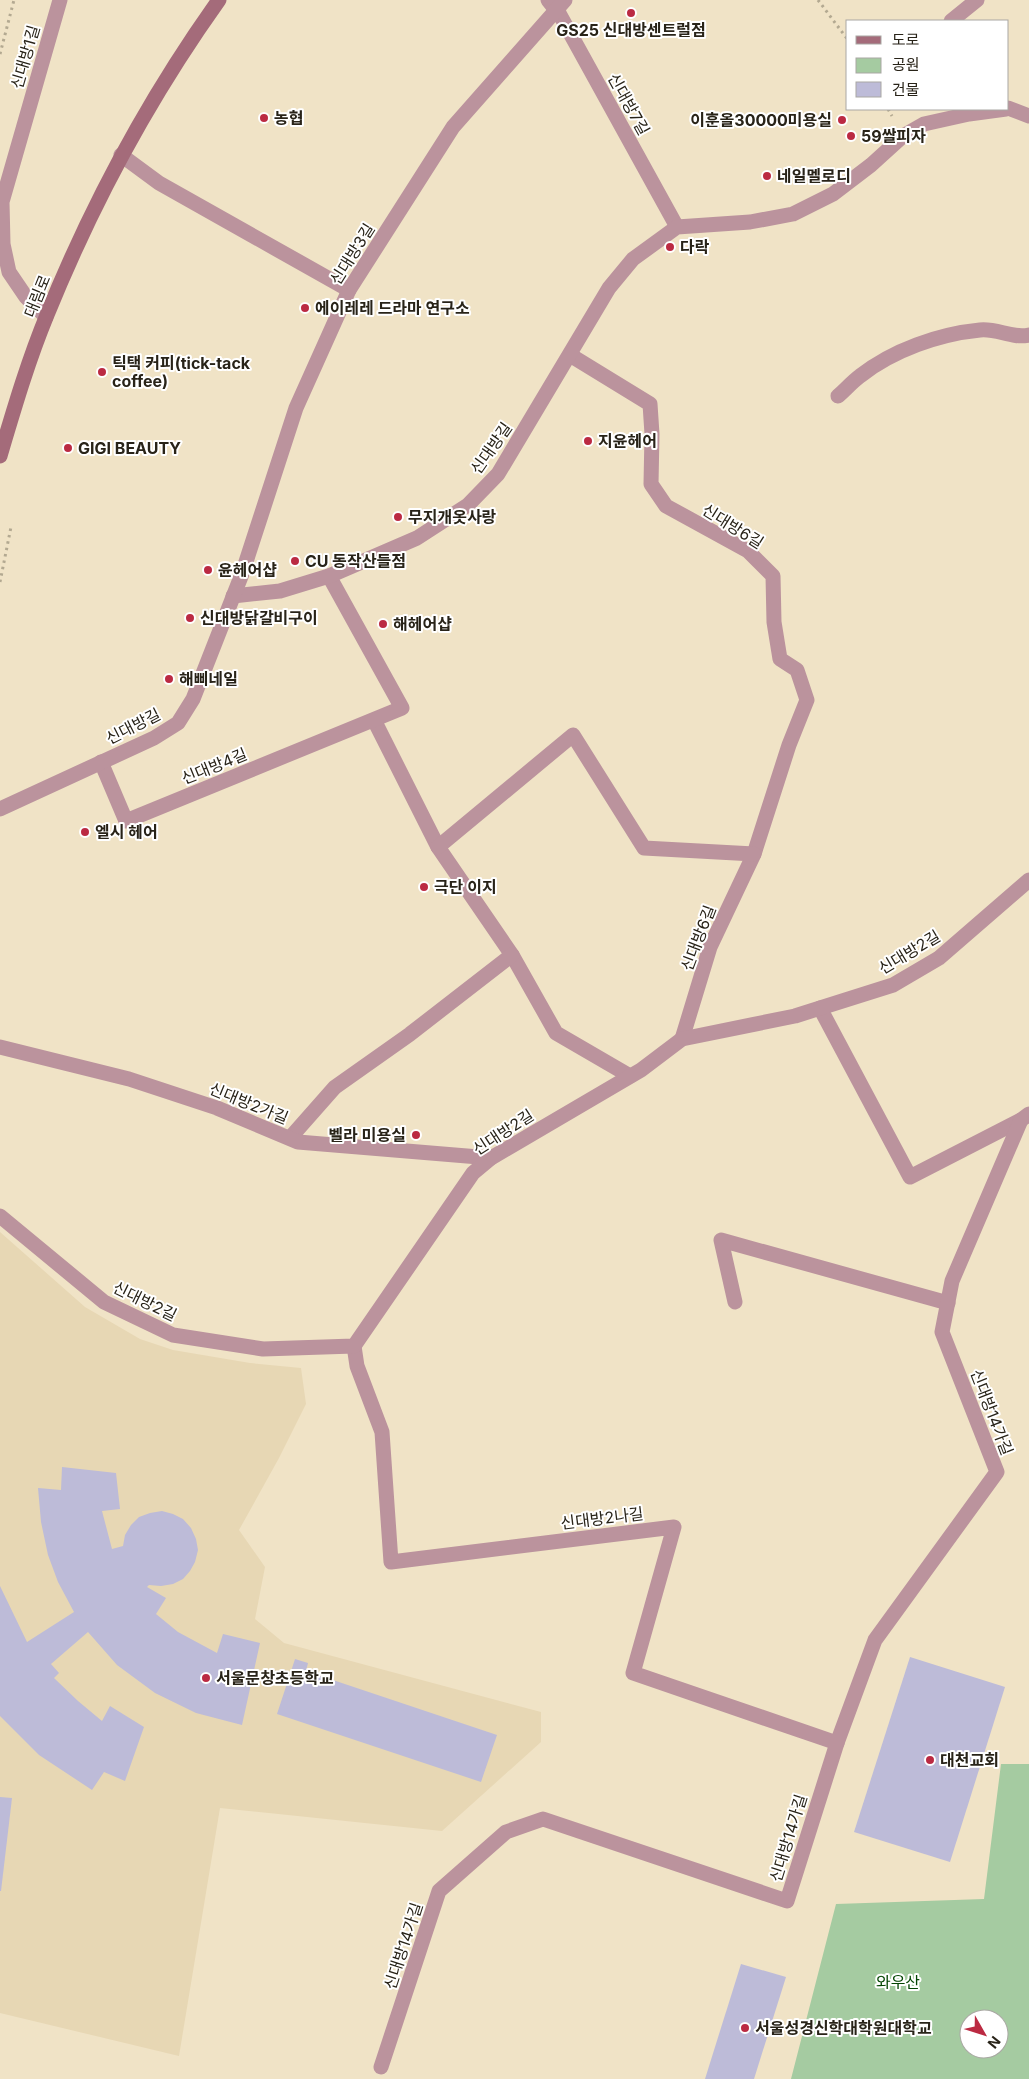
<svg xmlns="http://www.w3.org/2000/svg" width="1029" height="2079" viewBox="0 0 1029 2079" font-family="Inter,'Noto Sans KR',sans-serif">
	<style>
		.built { fill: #e7d7b4 }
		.green { fill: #a5cba1; fill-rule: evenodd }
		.building { fill: #bdbbd8 }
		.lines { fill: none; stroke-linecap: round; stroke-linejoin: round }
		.path { stroke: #b3a991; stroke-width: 3; stroke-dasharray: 2.5 4; stroke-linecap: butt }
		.lane { stroke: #bb939d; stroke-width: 15 }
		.street { stroke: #bb939d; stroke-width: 15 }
		.secondary { stroke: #a46b7a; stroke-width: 15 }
		.poi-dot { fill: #bb2a42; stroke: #fff; stroke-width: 2 }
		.labels { text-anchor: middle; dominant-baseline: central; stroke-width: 4; stroke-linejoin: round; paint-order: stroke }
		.poi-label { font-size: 16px; font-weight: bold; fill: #282318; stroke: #fff; text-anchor: start }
		.street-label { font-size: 16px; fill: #282318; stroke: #fff }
		.park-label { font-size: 16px; fill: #034502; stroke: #fff }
	</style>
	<rect width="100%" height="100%" fill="#f0e3c6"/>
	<path class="built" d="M0,1232L85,1307L140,1339L173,1350L250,1363L301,1368L306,1404L279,1458L239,1530L265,1567L255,1619L284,1643L541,1712V1742L442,1831L220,1808L179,2056L0,2013Z"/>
	<path class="green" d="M1001,1764H1029V2079H791L836,1904L984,1899ZM969,2019H999V2049H969Z"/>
	<g class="building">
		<path d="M62,1467L116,1473L120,1509L102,1511L112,1549L123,1546L125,1535L131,1525L139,1517L150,1513L162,1511L173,1514L183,1519L191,1528L196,1539L198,1550L195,1562L190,1571L183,1579L173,1584L161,1586L149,1585L147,1587L166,1598L156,1614L178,1632L217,1653L223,1634L260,1643L242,1725L196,1713L155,1693L117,1665L88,1632L51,1664L59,1673L54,1678L78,1701L102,1721L110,1706L144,1727L125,1781L104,1772L92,1790L39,1755L0,1716V1586L27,1642L74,1612L58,1582L48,1555L41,1522L38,1488L61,1490Z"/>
		<path d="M910,1657L1005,1687L950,1862L854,1832Z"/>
		<path d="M295,1659L308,1663L306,1671L497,1735L481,1782L277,1714Z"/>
		<path d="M0,1797L12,1798L1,1891H0Z"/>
		<path d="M741,1964L786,1977L754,2079H705Z"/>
	</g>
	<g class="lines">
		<g class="path">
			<path d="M818,0L848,40"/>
			<path d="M0,54L14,0"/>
			<path d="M888,109L892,116"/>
			<path d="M0,582L11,527"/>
		</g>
		<g class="lane">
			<path d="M570,355L650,404L652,434L651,484L666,506L748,551L773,576L774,622L780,659L797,670L807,700L789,745L754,854L710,947L682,1039"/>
			<path d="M838,396C845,390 852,382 860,376C893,350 939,334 980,330C997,328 1012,339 1029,335"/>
			<path d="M374,720L438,847L512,955L556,1033L630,1076"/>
			<path d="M101,762L126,821L402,708L329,576"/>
			<path d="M438,847L573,735L644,848L754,854"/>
			<path d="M820,1008L910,1177L1021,1120"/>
			<path d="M290,1138L335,1087L410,1034L512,955"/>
			<path d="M735,1302L721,1240L948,1303"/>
			<path d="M354,1346L357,1366L382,1432L391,1562L674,1527L633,1673L837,1743"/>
			<path d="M381,2067L439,1891L506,1832L543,1819L787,1901L837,1743L875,1640L997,1472L942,1332L952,1281L1021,1120L1029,1114"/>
		</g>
		<g class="street">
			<path d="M548,0L560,15L677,227"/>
			<path d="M951,21L977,0"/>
			<path d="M1008,108L1029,116"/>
			<path d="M121,155L159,183L349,290"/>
			<path d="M46,317L26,297L9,272L3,244L2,202L60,0"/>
			<path d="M233,596L280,591L329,576L417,538L468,505L498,474L609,288L633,259L677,227L750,222L793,214L833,194L871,165L903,136L924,124L969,114L1006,109"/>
			<path d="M0,809L154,738L178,723L193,699L242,574L296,408L349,290L453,127L565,0"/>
			<path d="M0,1047L129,1079L217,1108L298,1142L491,1158"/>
			<path d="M0,1216L104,1302L173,1335L263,1349L354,1346L473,1173L491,1158L641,1070L682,1039L795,1016L893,985L939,958L1029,880"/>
		</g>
		<path class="secondary" d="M0,456C14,409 28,361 47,315C92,204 149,98 219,0"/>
	</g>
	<g class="poi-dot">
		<circle cx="631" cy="13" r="5"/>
		<circle cx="264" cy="118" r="5"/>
		<circle cx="842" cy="120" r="5"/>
		<circle cx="851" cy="136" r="5"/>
		<circle cx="767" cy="176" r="5"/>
		<circle cx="670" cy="247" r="5"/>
		<circle cx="305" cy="308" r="5"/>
		<circle cx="102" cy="372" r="5"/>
		<circle cx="588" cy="441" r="5"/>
		<circle cx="68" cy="448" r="5"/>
		<circle cx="398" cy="517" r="5"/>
		<circle cx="295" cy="561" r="5"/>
		<circle cx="208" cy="570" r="5"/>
		<circle cx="190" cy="618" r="5"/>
		<circle cx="383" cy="624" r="5"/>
		<circle cx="169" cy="679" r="5"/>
		<circle cx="85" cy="832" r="5"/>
		<circle cx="424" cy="887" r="5"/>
		<circle cx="416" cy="1135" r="5"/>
		<circle cx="206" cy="1678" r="5"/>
		<circle cx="930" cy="1760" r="5"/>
		<circle cx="745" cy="2028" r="5"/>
	</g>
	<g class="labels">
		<g class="poi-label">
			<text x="631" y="30" text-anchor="middle">GS25 신대방센트럴점</text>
			<text x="274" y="118">농협</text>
			<text x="832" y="120" text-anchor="end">이훈올30000미용실</text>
			<text x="861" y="136">59쌀피자</text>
			<text x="777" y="176">네일멜로디</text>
			<text x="680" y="247">다락</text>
			<text x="315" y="308">에이레레 드라마 연구소</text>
			<text x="112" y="363">틱택 커피(tick-tack<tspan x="112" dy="18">coffee)</tspan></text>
			<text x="598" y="441">지윤헤어</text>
			<text x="78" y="448">GIGI BEAUTY</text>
			<text x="408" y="517">무지개옷사랑</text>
			<text x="305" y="561">CU 동작산들점</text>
			<text x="218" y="570">윤헤어샵</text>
			<text x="200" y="618">신대방닭갈비구이</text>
			<text x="393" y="624">해헤어샵</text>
			<text x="179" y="679">해삐네일</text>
			<text x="95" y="832">엘시 헤어</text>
			<text x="434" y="887">극단 이지</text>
			<text x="406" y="1135" text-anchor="end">벨라 미용실</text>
			<text x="216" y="1678">서울문창초등학교</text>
			<text x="940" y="1760">대천교회</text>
			<text x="755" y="2028">서울성경신학대학원대학교</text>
		</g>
		<g class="street-label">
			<text transform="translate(25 57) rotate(-74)">신대방1길</text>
			<text transform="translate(629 104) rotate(61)">신대방7길</text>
			<text transform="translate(352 254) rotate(-58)">신대방3길</text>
			<text transform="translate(37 296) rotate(-68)">대림로</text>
			<text transform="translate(491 448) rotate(-55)">신대방길</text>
			<text transform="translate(733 526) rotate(32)">신대방6길</text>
			<text transform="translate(133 726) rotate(-27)">신대방길</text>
			<text transform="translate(214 766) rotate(-22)">신대방4길</text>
			<text transform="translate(698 938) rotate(-69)">신대방6길</text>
			<text transform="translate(909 952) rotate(-31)">신대방2길</text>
			<text transform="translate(249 1103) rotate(22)">신대방2가길</text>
			<text transform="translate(503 1132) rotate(-33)">신대방2길</text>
			<text transform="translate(145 1301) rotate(26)">신대방2길</text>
			<text transform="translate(992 1412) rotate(69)">신대방14가길</text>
			<text transform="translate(602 1518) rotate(-7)">신대방2나길</text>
			<text transform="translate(788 1838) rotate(-73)">신대방14가길</text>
			<text transform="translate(403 1946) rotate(-72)">신대방14가길</text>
		</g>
		<g class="park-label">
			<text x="898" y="1982">와우산</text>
		</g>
	</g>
	<rect x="846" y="20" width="162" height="90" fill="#ffffff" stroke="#a9a7a3"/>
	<rect x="856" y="36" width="25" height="8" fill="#a46b7a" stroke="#a9a7a3"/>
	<text x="892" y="45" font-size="15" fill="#282318">도로</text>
	<rect x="856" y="58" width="25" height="15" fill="#a5cba1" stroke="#a9a7a3"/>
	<text x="892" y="70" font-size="15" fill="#282318">공원</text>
	<rect x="856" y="82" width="25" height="15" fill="#bdbbd8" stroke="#a9a7a3"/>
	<text x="892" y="95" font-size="15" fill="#282318">건물</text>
	<g transform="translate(984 2034) rotate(129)"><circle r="24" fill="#ffffff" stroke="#a9a7a3"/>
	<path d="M0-4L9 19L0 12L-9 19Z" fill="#bb2a42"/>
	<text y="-8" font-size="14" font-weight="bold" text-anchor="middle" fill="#282318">N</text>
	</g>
</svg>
